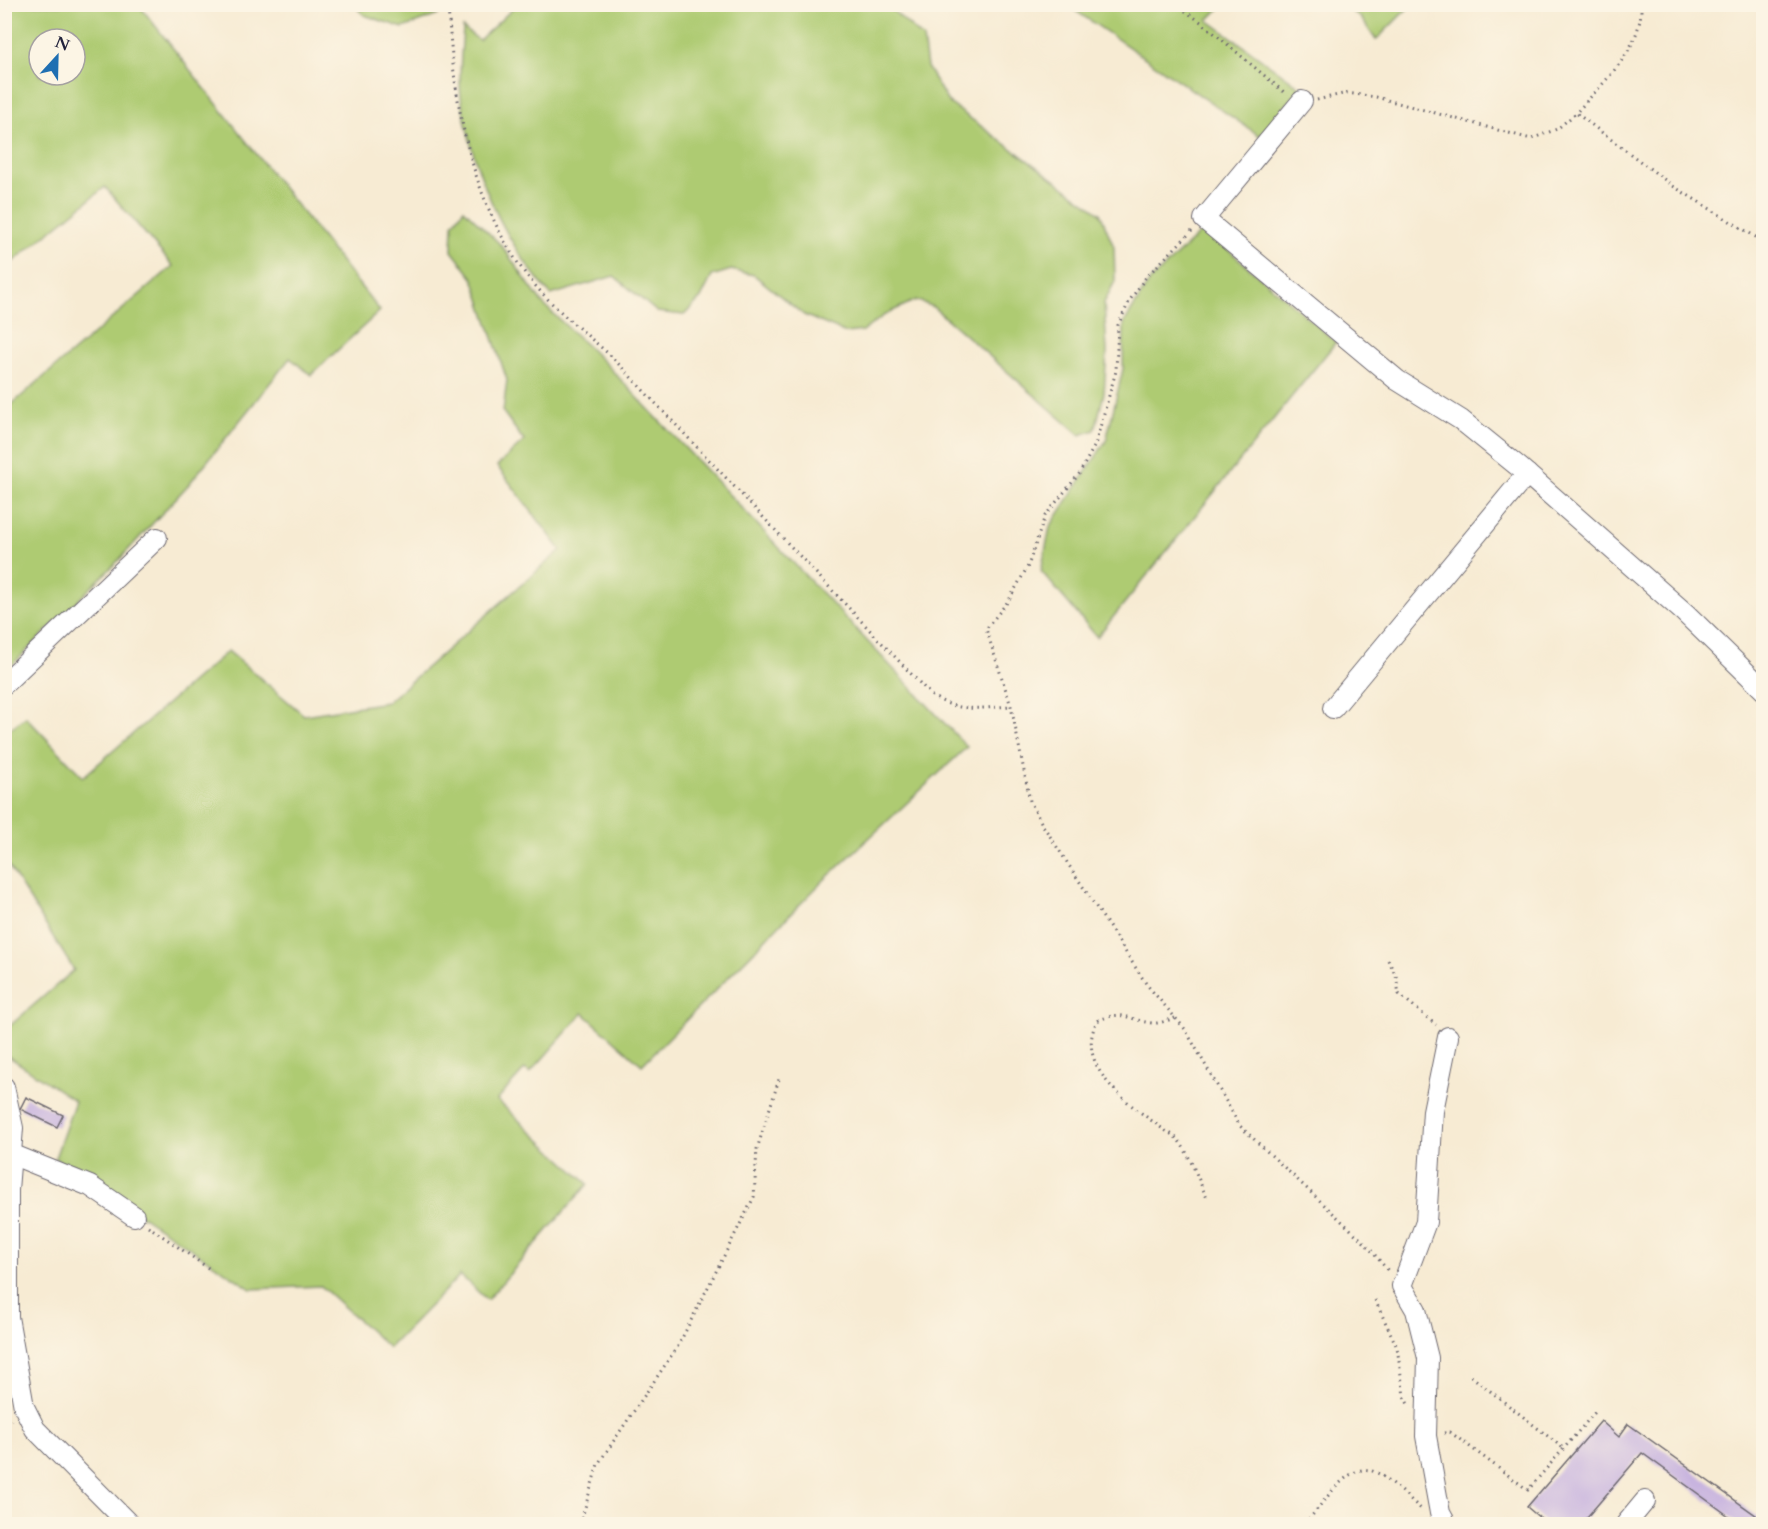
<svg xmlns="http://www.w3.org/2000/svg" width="1768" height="1529" viewBox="0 0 1768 1529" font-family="Cardo,serif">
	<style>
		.green { fill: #aecb72; stroke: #687656; stroke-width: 1.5; fill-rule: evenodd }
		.building { fill: #c8b4df }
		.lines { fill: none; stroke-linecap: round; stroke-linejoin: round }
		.minor-casing { stroke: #6d6870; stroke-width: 22 }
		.path { stroke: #6d6870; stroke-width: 3; stroke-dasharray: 1.5 4.5; stroke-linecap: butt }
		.minor { stroke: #fff; stroke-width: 20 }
	</style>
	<rect width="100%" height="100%" fill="#fcf5e5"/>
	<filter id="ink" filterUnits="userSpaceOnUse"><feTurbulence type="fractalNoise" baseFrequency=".0167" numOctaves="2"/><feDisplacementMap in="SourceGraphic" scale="12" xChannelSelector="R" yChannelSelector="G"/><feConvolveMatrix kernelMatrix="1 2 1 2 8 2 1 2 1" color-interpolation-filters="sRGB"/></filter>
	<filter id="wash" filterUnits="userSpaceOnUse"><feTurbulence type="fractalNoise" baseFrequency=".008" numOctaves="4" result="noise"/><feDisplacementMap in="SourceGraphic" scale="24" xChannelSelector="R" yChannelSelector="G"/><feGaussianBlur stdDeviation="1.35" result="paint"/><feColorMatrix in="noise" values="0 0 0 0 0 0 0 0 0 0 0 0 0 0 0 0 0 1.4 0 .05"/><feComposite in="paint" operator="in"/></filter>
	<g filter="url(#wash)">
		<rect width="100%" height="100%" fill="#f7ebd3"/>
		<g class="green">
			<path d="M518,4L887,5L923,38L927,67L948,102L1100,213L1114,247L1115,281L1104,303L1107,351L1104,393L1095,430L1080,435L933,307L916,300L886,314L863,331L846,333L804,315L754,275L731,270L712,276L701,298L684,315L657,312L614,276L551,295C502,240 472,170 461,97C458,75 462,50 463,28L479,40Z"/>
			<path d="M5,5H139L380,311L311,375L290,358L189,484L119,560L5,672V410L173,266L105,187L5,268ZM39,39H75V75H39Z"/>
			<path d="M354,5H437L438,15L403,28L364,15Z"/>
			<path d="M1067,5H1223L1208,20L1301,88L1260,136Z"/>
			<path d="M1344,5H1411L1376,40L1361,18Z"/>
			<path d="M464,209L502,246L542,303L606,364L967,747L822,882L642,1065L583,1013L530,1073L525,1069L497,1100L588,1184L487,1300L460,1275L389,1348L321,1286L251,1289L55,1158L75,1101L5,1054V1030L74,970L5,860L4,733L26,717L83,777L228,651L304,715L387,702L561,550L497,466L524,441L503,412L507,380L473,278L452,251L453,224Z"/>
			<path d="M1204,229L1336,342L1097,637L1041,571L1050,527L1106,441L1123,369L1124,323L1149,282Z"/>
		</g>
		<g id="blocks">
			<g class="building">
				<path d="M26,1097L63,1115L57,1127L20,1109Z"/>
				<path d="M1601,1421L1619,1437L1628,1424L1764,1521V1524H1740L1642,1453L1581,1524H1547L1527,1507Z"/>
			</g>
		</g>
	</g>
	<g filter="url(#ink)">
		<use href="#blocks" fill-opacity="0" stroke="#6d6870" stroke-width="1.5"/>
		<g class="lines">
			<g class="minor-casing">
				<g id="minor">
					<path d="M1302,101L1204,219L1397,380L1461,420L1519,467L1685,613L1764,690"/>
					<path d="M4,684L157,538"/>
					<path d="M1333,708L1527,474"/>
					<path d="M4,1087L13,1128L8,1190V1317L24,1407L35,1429L129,1524"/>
					<path d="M11,1154L90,1186L134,1216"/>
					<path d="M1446,1524L1440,1513L1426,1436L1428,1358L1416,1310L1402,1286L1426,1222L1433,1111L1448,1037"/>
					<path d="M1626,1524L1645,1501"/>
				</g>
			</g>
			<g class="path">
				<path d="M448,4C453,96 468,192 522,269C546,302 579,328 610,355L932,696C960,713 980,708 1011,706"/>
				<path d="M1175,4L1201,22L1285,93"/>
				<path d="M1641,4C1643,49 1603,82 1576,113L1673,186L1764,242"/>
				<path d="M1317,100L1347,93L1376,97L1531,139L1557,129L1576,113"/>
				<path d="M1192,231L1146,277L1130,300L1118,325L1116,371L1095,445L1079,474L1045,516L1028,566L1009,600L986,629L1011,706L1030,801L1042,824L1147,985L1185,1029L1240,1126L1365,1243L1390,1273"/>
				<path d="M1388,960L1396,976L1399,994L1436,1025"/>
				<path d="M1175,1018C1168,1020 1159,1024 1152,1023C1128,1020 1123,1009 1097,1021C1074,1066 1126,1102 1159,1126C1165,1131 1173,1134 1178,1140C1189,1152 1199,1182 1207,1198"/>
				<path d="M148,1226L211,1270"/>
				<path d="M1375,1300L1397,1347L1404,1396L1409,1406"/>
				<path d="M1471,1376L1563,1448"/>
				<path d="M4,1430L11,1420"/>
				<path d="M1444,1433L1450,1432L1528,1490L1596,1411"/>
				<path d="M580,1524L598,1464L678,1346L754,1197L757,1149L780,1076"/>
				<path d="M1305,1524C1319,1509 1346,1465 1369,1470C1387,1474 1407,1497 1421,1509"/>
			</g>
			<use href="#minor" class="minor"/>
		</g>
	</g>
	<rect width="1768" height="1529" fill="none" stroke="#fcf5e5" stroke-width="24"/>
	<g transform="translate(57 57) rotate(22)"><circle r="28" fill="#fcf5e5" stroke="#a5a1a1" stroke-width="1.5"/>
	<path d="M0-4.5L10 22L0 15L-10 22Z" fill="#1f6fb2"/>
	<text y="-9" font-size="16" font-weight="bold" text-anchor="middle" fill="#22223b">N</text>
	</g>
</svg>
